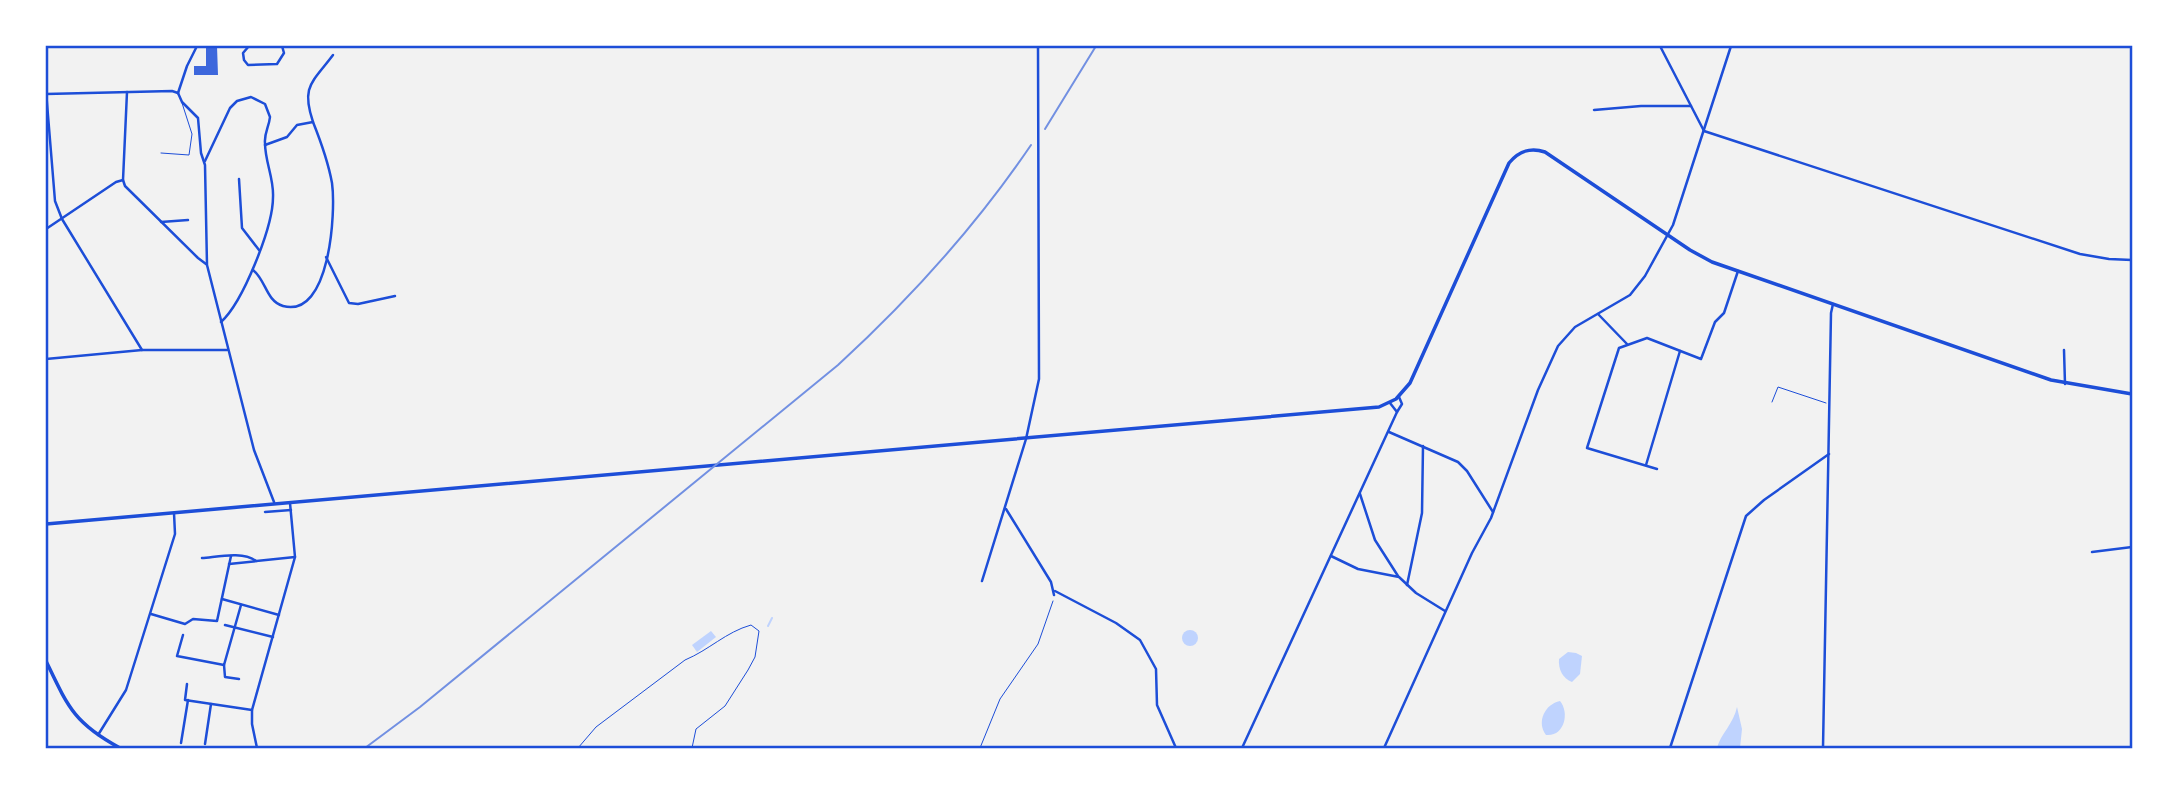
<svg xmlns="http://www.w3.org/2000/svg" width="2178" height="794" viewBox="0 0 2178 794" font-family="'Roboto Serif',serif">
	<style>
		.water { fill: #bfd3fe }
		.lines { fill: none; stroke-linecap: round; stroke-linejoin: round }
		.stream { stroke: #bfd3fe; stroke-width: 2 }
		.building { fill: #3d67dc }
		.path { stroke: #1d4ed8; stroke-width: 1 }
		.service { stroke: #1d4ed8; stroke-width: 1 }
		.minor { stroke: #1d4ed8; stroke-width: 2.5 }
		.secondary { stroke: #1d4ed8; stroke-width: 3.5 }
		.rail { stroke: #7290e2; stroke-width: 2 }
		.neatline { fill: none; stroke: #1d4ed8; stroke-width: 2.5 }
	</style>
	<rect width="100%" height="100%" fill="#f2f2f2"/>
	<g class="water">
		<circle cx="1190" cy="638" r="8"/>
		<path d="M711,631L716,637L697,652L692,645Z"/>
		<path d="M1568,652L1576,653L1582,656L1580,674L1572,682C1563,679 1558,669 1559,659Z"/>
		<path d="M1560,701C1570,713 1564,737 1546,735C1536,722 1545,704 1560,701Z"/>
		<path d="M1737,707L1742,729L1740,748H1717C1720,735 1734,723 1737,707Z"/>
	</g>
	<g class="lines">
		<path class="stream" d="M768,626L772,618"/>
	</g>
	<path class="building" d="M206,46H217L218,75H194V66H206Z"/>
	<g class="lines">
		<g class="path">
			<path d="M578,748L596,727L685,660C709,650 726,632 751,625L759,631L755,657L748,670L725,706L696,729L692,748"/>
			<path d="M980,748L1000,699L1038,644L1053,601"/>
		</g>
		<g class="service">
			<path d="M161,153L189,155L192,134L182,103"/>
			<path d="M1772,402L1778,387L1826,403"/>
		</g>
		<g class="minor">
			<path d="M249,46L243,53L244,60L248,65L277,64L284,53L282,46"/>
			<path d="M1660,46L1704,131"/>
			<path d="M46,91L55,201L62,219L142,350"/>
			<path d="M127,92L123,180L125,186L198,258L206,264"/>
			<path d="M178,93L182,102L198,118L201,153L205,165L207,265L254,450L274,502"/>
			<path d="M178,93L187,66L197,46"/>
			<path d="M46,94L172,91L178,93"/>
			<path d="M1594,110L1641,106H1691"/>
			<path d="M313,122C301,86 312,83 333,55"/>
			<path d="M1704,131L2080,254L2109,259L2132,260"/>
			<path d="M205,161L230,108L237,101L251,97L265,104L270,117C269,127 264,133 265,143C265,162 274,178 273,197C273,227 243,302 221,322"/>
			<path d="M239,179L242,228L259,250"/>
			<path d="M161,222L188,220"/>
			<path d="M46,229L116,182L123,180"/>
			<path d="M326,257L349,303L358,304L395,296"/>
			<path d="M253,270C266,280 266,301 283,306C330,319 336,212 332,183C328,161 321,142 313,122L297,125L287,137L265,145"/>
			<path d="M1598,314L1627,344"/>
			<path d="M2064,350L2065,384"/>
			<path d="M46,359L142,350H227"/>
			<path d="M1390,403L1397,412L1402,404L1399,397"/>
			<path d="M1389,432L1458,462L1467,471L1493,512"/>
			<path d="M1646,465L1680,351"/>
			<path d="M1657,469L1587,448L1619,348L1647,338L1701,359L1715,322L1724,313L1738,271"/>
			<path d="M1360,494L1375,540L1398,576"/>
			<path d="M1006,509L1051,582L1054,595"/>
			<path d="M265,512L291,510"/>
			<path d="M2092,552L2132,547"/>
			<path d="M1331,556L1358,569L1399,577L1416,593L1445,611"/>
			<path d="M202,558C217,557 243,551 256,561"/>
			<path d="M229,564L295,557"/>
			<path d="M982,581L1026,439L1039,379L1038,46"/>
			<path d="M1407,585L1422,513L1423,446"/>
			<path d="M1055,591L1116,623L1140,640L1156,669L1157,705L1176,748"/>
			<path d="M222,599L279,615"/>
			<path d="M151,614L185,624L193,619L217,621L231,556"/>
			<path d="M225,625L273,637"/>
			<path d="M183,635L177,656L224,665L241,605"/>
			<path d="M224,665L225,677L239,679"/>
			<path d="M187,684L185,700L252,710"/>
			<path d="M98,735L126,690L175,534L174,513"/>
			<path d="M181,743L188,700"/>
			<path d="M205,744L211,704"/>
			<path d="M257,748L252,724V710L295,557L290,503"/>
			<path d="M1242,748L1397,412"/>
			<path d="M1384,748L1472,553L1491,518L1538,390L1558,346L1575,327L1630,295L1645,276L1673,225L1731,46"/>
			<path d="M1670,748L1746,516L1764,500L1829,454"/>
			<path d="M1823,748L1831,313L1833,304"/>
		</g>
		<g class="secondary">
			<path d="M46,524L1379,407L1396,399L1410,383L1509,163C1519,151 1530,147 1545,152L1690,250L1712,262L2051,380L2132,394"/>
			<path d="M46,661C68,707 74,723 120,748"/>
			<path d="M275,748H294"/>
		</g>
		<g class="rail">
			<path d="M1045,129L1096,46"/>
			<path d="M365,748L420,707L838,365C911,298 976,226 1031,145"/>
		</g>
	</g>
	<rect width="2178" height="794" fill="none" stroke="#ffffff" stroke-width="94"/>
	<rect x="47" y="47" width="2084" height="700" class="neatline"/>
</svg>
